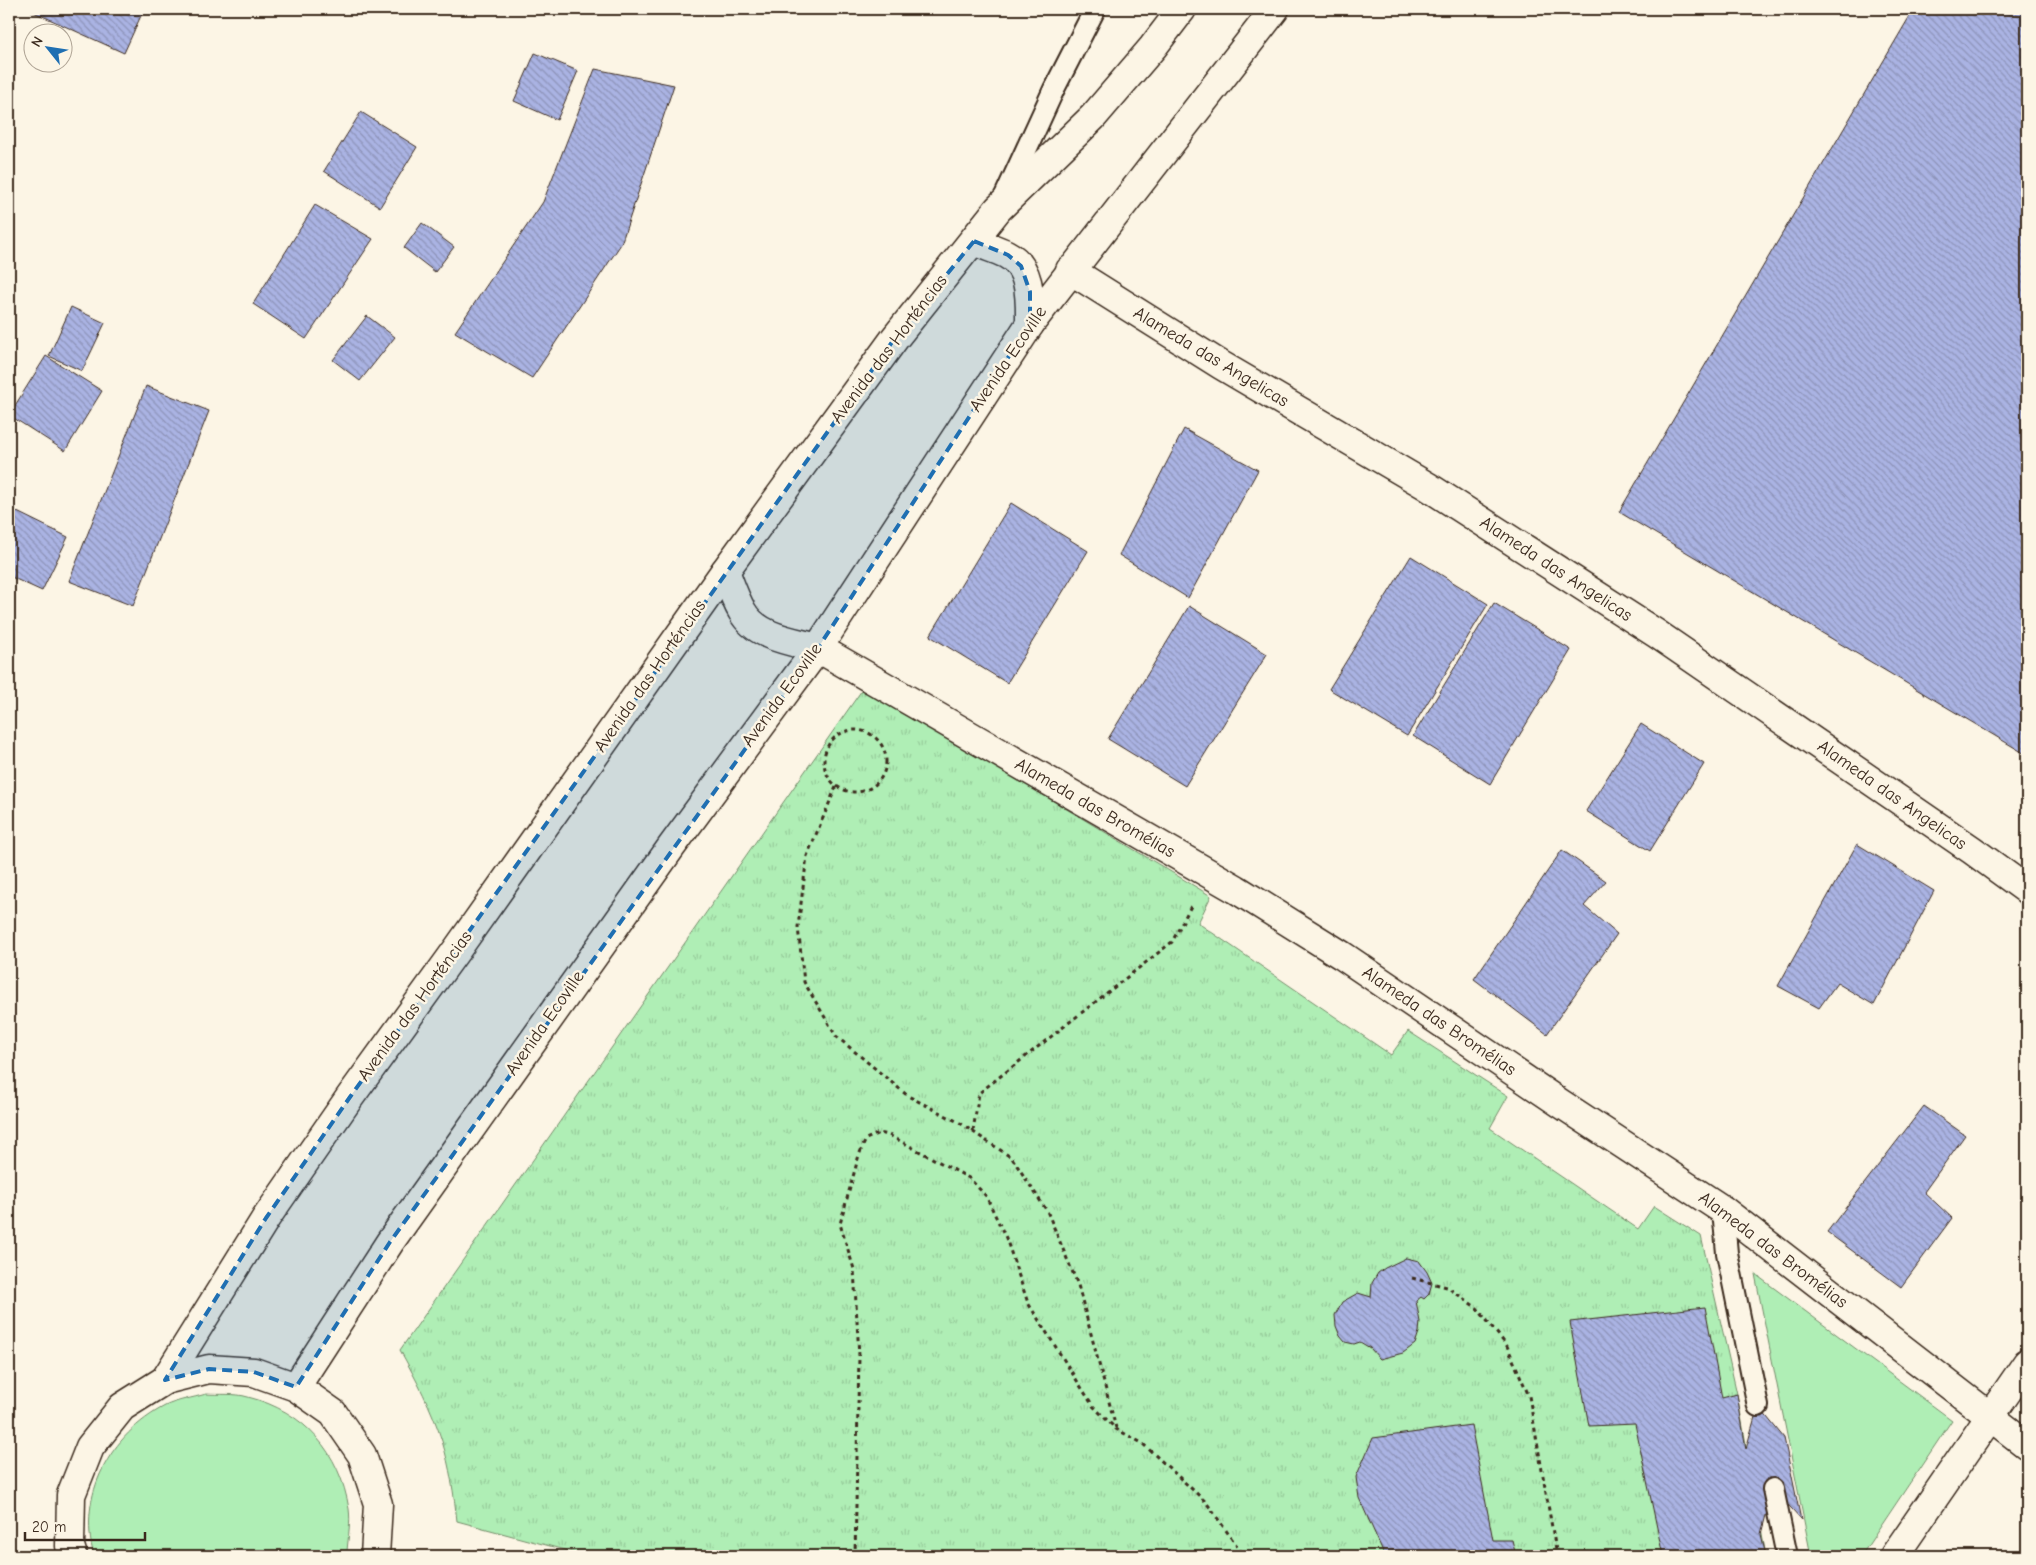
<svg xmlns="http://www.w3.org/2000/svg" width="2036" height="1565" viewBox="0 0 2036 1565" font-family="'Comic Neue',sans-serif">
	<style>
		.green { fill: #afeeb5; stroke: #758c6a }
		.park { fill: url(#park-tufts); stroke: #758c6a }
		.building { fill: url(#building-back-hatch); stroke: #3b2a1e }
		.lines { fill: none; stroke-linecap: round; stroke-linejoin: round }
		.service-casing { stroke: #3b2a1e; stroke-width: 24 }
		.minor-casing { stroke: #3b2a1e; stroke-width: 31 }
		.path { stroke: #3b2a1e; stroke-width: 3; stroke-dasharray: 4 4; stroke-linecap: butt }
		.service { stroke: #fcf5e5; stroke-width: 20 }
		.minor { stroke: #fcf5e5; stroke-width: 28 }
		.marked { fill: #1f6fb2; fill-opacity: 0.2; stroke: #1f6fb2; stroke-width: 4; stroke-dasharray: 10 6; stroke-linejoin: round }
		.labels { text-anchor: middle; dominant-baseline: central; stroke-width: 5; stroke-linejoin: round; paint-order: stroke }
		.street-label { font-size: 18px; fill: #3b2a1e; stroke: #fcf5e5 }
	</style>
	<defs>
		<pattern id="park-tufts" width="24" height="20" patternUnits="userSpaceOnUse" patternTransform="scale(1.25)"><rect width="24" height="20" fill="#afeeb5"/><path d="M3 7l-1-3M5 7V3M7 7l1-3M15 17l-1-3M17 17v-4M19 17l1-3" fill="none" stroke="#97cc9b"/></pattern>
		<pattern id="building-back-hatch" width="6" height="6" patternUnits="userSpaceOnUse" patternTransform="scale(1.25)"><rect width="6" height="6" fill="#aab3e3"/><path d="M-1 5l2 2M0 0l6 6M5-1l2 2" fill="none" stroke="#8c92b7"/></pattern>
	</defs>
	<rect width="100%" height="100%" fill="#fcf5e5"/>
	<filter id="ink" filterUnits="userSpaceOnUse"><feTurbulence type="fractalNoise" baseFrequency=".02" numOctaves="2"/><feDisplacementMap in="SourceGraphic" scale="10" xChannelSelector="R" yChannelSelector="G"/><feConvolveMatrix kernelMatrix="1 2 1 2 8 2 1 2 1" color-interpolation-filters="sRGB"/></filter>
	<g filter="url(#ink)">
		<g class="green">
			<path d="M1755,1274L1952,1420L1861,1556H1811Z"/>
			<path d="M206,1394C219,1395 235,1393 248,1397C304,1411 340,1452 349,1509C351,1522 348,1538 347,1551L345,1556H94C77,1495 110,1435 165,1406C177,1400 193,1398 206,1394Z"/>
		</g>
		<path class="park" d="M864,687L1211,896L1198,923L1391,1055L1408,1031L1508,1096L1490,1128L1638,1229L1654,1206L1701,1236L1737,1394L1766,1556H587L457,1521C454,1494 450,1467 442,1441C432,1409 416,1379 400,1350Z"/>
		<g class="building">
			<path d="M27,9H144L124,53Z"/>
			<path d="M1914,9H2027V755L1619,512Z"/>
			<path d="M535,53L578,71L557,120L514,101Z"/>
			<path d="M595,69L674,85L621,244L532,378L455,332L543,202Z"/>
			<path d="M361,112L417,147L380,207L324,171Z"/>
			<path d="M315,205L373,239L306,339L253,304Z"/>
			<path d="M422,223L454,247L435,272L404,248Z"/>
			<path d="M71,307L105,323L82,371L49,356Z"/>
			<path d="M367,316L395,337L360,381L333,360Z"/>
			<path d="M46,356L102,391L65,451L9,415Z"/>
			<path d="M146,386L209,411L133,606L69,581Z"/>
			<path d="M1184,429L1258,470L1188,598L1119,555Z"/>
			<path d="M1011,503L1088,551L1007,683L930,636Z"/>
			<path d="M9,508L68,537L42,591L9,576Z"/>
			<path d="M1411,556L1488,604L1407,736L1329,689Z"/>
			<path d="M1494,603L1571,650L1490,784L1413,736Z"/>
			<path d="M1189,606L1267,654L1185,786L1108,739Z"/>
			<path d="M1641,724L1704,764L1650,851L1586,811Z"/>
			<path d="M1857,844L1934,891L1874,1005L1837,983L1819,1008L1778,986Z"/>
			<path d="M1562,850L1606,881L1584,906L1617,934L1547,1034L1474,979Z"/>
			<path d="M1924,1106L1965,1135L1924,1192L1952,1218L1901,1287L1827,1232Z"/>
			<path d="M1406,1258L1419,1261L1427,1272L1432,1283L1429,1294L1424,1299L1421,1297L1416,1301L1420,1322L1419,1332L1415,1344L1403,1353L1380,1359L1370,1348L1360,1342L1354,1344L1345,1342L1340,1336L1336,1326L1335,1315L1342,1302L1358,1293L1371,1297L1372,1283L1378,1273L1385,1268Z"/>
			<path d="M1705,1307L1722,1398L1737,1394L1746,1449L1758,1406L1784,1438L1801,1520L1773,1489L1761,1534L1766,1556H1663L1635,1424L1589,1426L1570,1322Z"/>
			<path d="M1471,1425L1493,1540H1512L1516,1556H1385L1359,1498L1356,1477L1373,1438Z"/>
		</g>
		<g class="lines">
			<g class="service-casing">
				<g id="service">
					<path d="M1004,198L1054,89L1095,9"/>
					<path d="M1723,1210L1727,1253L1758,1406"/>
					<path d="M1773,1489L1787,1556"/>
				</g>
			</g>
			<g class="minor-casing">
				<g id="minor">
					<path d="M974,241C984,246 996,249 1006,254C1032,267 1030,300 1030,324"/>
					<path d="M1070,270L1221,365L1427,486L1657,634L1972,850L2027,890"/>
					<path d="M725,571C730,584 735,599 742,611C756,637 791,641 818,648L1236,889L1343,956L1560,1103L1723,1210L2027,1445"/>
					<path d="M165,1380L266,1218L350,1097L458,948L725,571L895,338L998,209L1093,117L1153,47L1182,9"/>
					<path d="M296,1387L390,1242L672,846L818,648L1030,324L1275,9"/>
					<path d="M73,1556L70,1546L71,1495L90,1447L122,1407L165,1380L209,1369L254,1372L296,1387L333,1413L362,1455L378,1504L375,1556"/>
					<path d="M1894,1556L2027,1363"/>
				</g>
			</g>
			<g class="path">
				<circle cx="855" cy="761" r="31"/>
				<path d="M836,787L807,856L798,927L804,982L836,1036L908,1096L960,1123L1012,1158L1047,1211L1078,1285L1116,1428"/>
				<path d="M973,1131L979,1093L1172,942L1192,904"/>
				<path d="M1412,1278L1447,1287L1477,1308L1507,1346L1529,1396L1557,1556"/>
				<path d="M855,1556L859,1356L854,1269L840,1224L859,1155L866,1139L879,1133L889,1135L969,1178L986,1196L1006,1238L1028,1303L1093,1406L1116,1429L1142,1443L1206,1502L1244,1556"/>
			</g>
			<use href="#service" class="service"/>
			<use href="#minor" class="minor"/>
		</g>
	</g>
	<path class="marked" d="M974,241L1008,255L1021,266L1030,292V324L818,648L390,1242L296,1387L254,1372L209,1369L165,1380L266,1218L350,1097L895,338Z"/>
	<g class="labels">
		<g class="street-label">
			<text transform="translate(889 349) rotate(-53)">Avenida das Horténcias</text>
			<text transform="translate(1211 357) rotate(31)">Alameda das Angelicas</text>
			<text transform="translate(1008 359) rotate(-56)">Avenida Ecoville</text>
			<text transform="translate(1556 569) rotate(33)">Alameda das Angelicas</text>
			<text transform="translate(650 676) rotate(-55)">Avenida das Horténcias</text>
			<text transform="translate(782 695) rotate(-54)">Avenida Ecoville</text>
			<text transform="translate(1892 795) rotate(35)">Alameda das Angelicas</text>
			<text transform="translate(1095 808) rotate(30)">Alameda das Bromélias</text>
			<text transform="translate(415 1006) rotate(-54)">Avenida das Horténcias</text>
			<text transform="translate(1439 1021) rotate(34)">Alameda das Bromélias</text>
			<text transform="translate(545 1023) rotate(-55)">Avenida Ecoville</text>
			<text transform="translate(1773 1250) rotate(37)">Alameda das Bromélias</text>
		</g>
	</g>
	<rect width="2036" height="1565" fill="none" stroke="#fcf5e5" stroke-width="30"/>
	<rect x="15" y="15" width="2006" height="1535" fill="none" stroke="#3b2a1e" stroke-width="2" filter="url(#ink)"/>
	<g transform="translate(48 48) rotate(300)"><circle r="24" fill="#fcf5e5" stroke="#afa495"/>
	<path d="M0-4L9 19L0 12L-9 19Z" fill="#1f6fb2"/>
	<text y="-8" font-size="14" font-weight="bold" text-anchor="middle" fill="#3b2a1e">N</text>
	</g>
	<path d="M25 1532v8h120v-8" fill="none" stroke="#3b2a1e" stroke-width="2.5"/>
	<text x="32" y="1532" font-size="15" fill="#3b2a1e" stroke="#fcf5e5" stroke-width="4" paint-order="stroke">20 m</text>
</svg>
